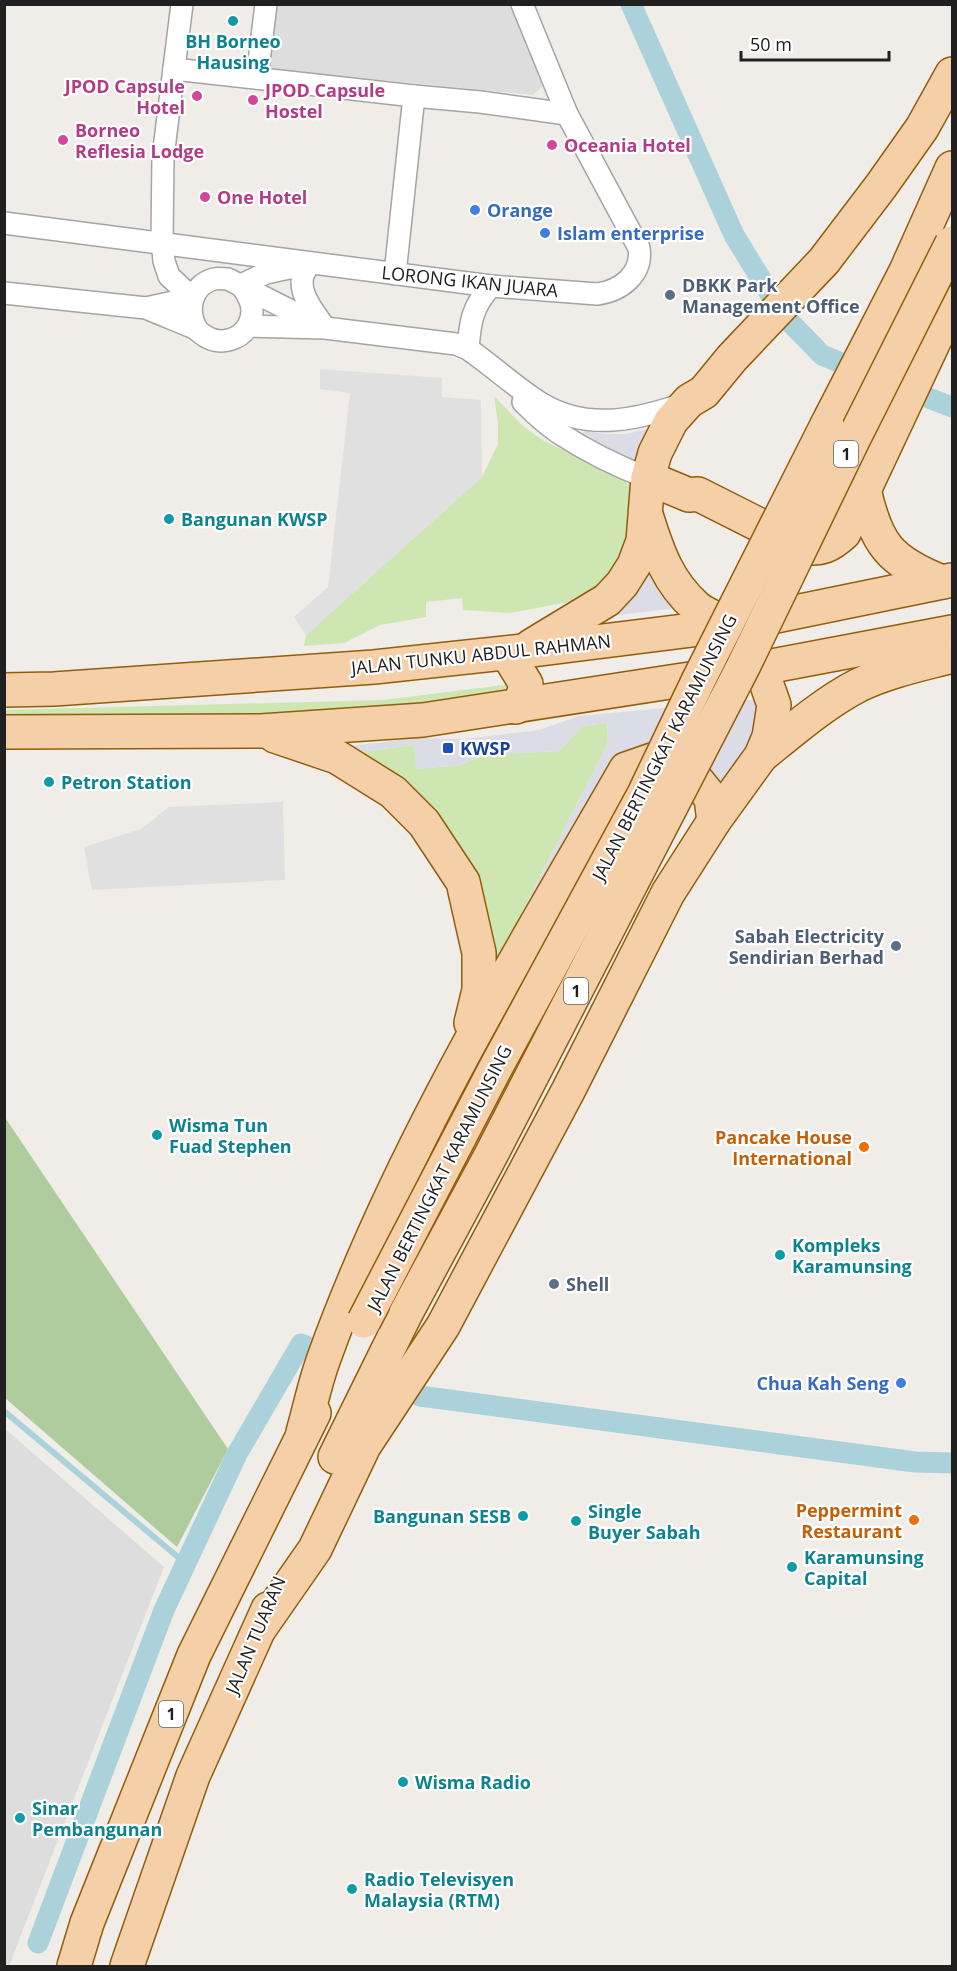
<svg xmlns="http://www.w3.org/2000/svg" width="957" height="1971" viewBox="0 0 957 1971" font-family="'Open Sans',sans-serif">
	<style>
		.residential { fill: #dedddd }
		.grass { fill: #cee6b2 }
		.forest { fill: #afcc9f }
		.parking { fill: #e0e0e0 }
		.plaza { fill: #dcdce6 }
		.lines { fill: none; stroke-linecap: round; stroke-linejoin: round }
		.stream { stroke: #abd2da; stroke-width: 6 }
		.canal { stroke: #abd2da; stroke-width: 21 }
		.street-casing { stroke: #a4a4a4; stroke-width: 24 }
		.primary-casing { stroke: #925d0b; stroke-width: 36 }
		.street { stroke: #fff; stroke-width: 21 }
		.primary { stroke: #f5cfa7; stroke-width: 33 }
		.primary-bridge-casing { stroke: #925d0b; stroke-width: 36; stroke-linecap: butt }
		.primary-bridge { stroke: #f5cfa7; stroke-width: 33 }
		.culture-dot { fill: #0f9aa8; stroke: #fff; stroke-width: 2 }
		.hotel-dot { fill: #d1479c; stroke: #fff; stroke-width: 2 }
		.shop-dot { fill: #3f7fe0; stroke: #fff; stroke-width: 2 }
		.service-dot { fill: #5c6f8a; stroke: #fff; stroke-width: 2 }
		.transit-dot { fill: #1a4fb4; stroke: #fff; stroke-width: 2 }
		.food-dot { fill: #e8710a; stroke: #fff; stroke-width: 2 }
		.labels { text-anchor: middle; dominant-baseline: central; stroke-width: 4.5; stroke-linejoin: round; paint-order: stroke }
		.shield { fill: #fff; stroke: #636363; stroke-width: 1.5 }
		.shield-label { font-size: 16px; font-weight: bold; fill: #202020 }
		.culture-label { font-size: 18px; font-weight: bold; fill: #0d838f; stroke: #fff; text-anchor: start }
		.hotel-label { font-size: 18px; font-weight: bold; fill: #b23c85; stroke: #fff; text-anchor: start }
		.shop-label { font-size: 18px; font-weight: bold; fill: #366cbe; stroke: #fff; text-anchor: start }
		.street-label { font-size: 18px; fill: #202020; stroke: #fff }
		.service-label { font-size: 18px; font-weight: bold; fill: #4e5e75; stroke: #fff; text-anchor: start }
		.transit-label { font-size: 18px; font-weight: bold; fill: #164399; stroke: #fff; text-anchor: start }
		.food-label { font-size: 18px; font-weight: bold; fill: #c56008; stroke: #fff; text-anchor: end }
	</style>
	<rect width="100%" height="100%" fill="#f0ede8"/>
	<g class="residential">
		<path d="M276,5H511L544,85L533,95L269,69Z"/>
		<path d="M4,1428L164,1567L9,1966H4Z"/>
	</g>
	<g class="grass">
		<path d="M494,396L523,426L544,441L616,474L629,485L630,496L625,556L599,589L574,601L510,613L463,610L462,598L426,602V617L380,625L344,643L304,646L306,635L482,477L498,444V423Z"/>
		<path d="M512,684L515,689L446,701L383,709L292,714L5,719L4,710L383,700Z"/>
		<path d="M607,723L608,743L490,975L468,885L351,753L414,745L417,769L461,765L483,755L559,751L582,726Z"/>
	</g>
	<path class="forest" d="M4,1116L228,1449L177,1547L5,1398Z"/>
	<g class="parking">
		<path d="M320,369L442,378V397L481,400L482,477L306,635L294,617L328,587L350,393L320,389Z"/>
		<path d="M283,802L285,880L92,890L84,847L141,829L169,807Z"/>
	</g>
	<g class="plaza">
		<path d="M654,427L638,463L580,435L585,431L606,434H627Z"/>
		<path d="M646,563L678,608L594,618Z"/>
		<path d="M749,700H757L765,719L720,806L611,766L601,777L498,975H490L608,743L607,723L582,726L559,751L483,755L461,765L416,769L414,745L351,753L350,746L416,738L465,739L539,730L579,716Z"/>
	</g>
	<g class="lines">
		<path class="stream" d="M4,1411L185,1563"/>
		<g class="canal">
			<path d="M631,4L734,235L783,315L822,355L865,373"/>
			<path d="M900,387L952,407"/>
			<path d="M420,1396L915,1462L952,1463"/>
			<path d="M38,1943L164,1610L237,1454L301,1344L309,1347"/>
		</g>
		<g class="street-casing">
			<g id="street">
				<path d="M182,4L163,157L162,240L164,261L169,276L192,298"/>
				<path d="M174,69L414,96L480,102L567,114"/>
				<path d="M257,78L266,4"/>
				<path d="M4,223L491,286L597,294C621,291 643,274 639,248L567,114L522,4"/>
				<path d="M310,263C308,267 304,272 303,276C298,293 314,312 323,325"/>
				<path d="M395,274L414,96"/>
				<path d="M241,285L266,273L294,267"/>
				<path d="M4,293L146,308L192,298"/>
				<path d="M146,308C162,315 178,321 194,328C198,330 201,334 205,336C220,346 241,340 249,324C256,309 250,298 241,285"/>
				<path d="M248,326L325,328L456,344L468,349C493,366 516,388 542,404C588,431 636,420 683,404"/>
				<path d="M197,329C186,311 191,285 214,279C218,278 224,279 228,279L319,325"/>
				<path d="M468,349C470,322 472,307 491,286"/>
				<path d="M523,402C534,413 546,424 559,433C585,450 619,467 648,478"/>
			</g>
		</g>
		<g class="primary-casing">
			<g id="primary">
				<path d="M827,425L906,271L952,168"/>
				<path d="M648,478L689,495L698,494L803,547C821,550 830,546 844,533L952,303"/>
				<path d="M864,489C876,544 889,561 942,582"/>
				<path d="M647,518C658,553 668,582 696,607C706,616 723,621 735,626"/>
				<path d="M531,646L607,600L622,584L634,565L643,541L648,478L655,453L671,421L689,401L704,392L732,358L824,261L881,186L922,128L952,74"/>
				<path d="M507,653L526,684L523,696L516,707"/>
				<path d="M4,690L54,689L374,667L523,651L732,625L952,580"/>
				<path d="M4,732L261,731L423,720L761,668L952,632"/>
				<path d="M275,736L337,757L393,792L424,823L463,882L479,953V990L471,1023"/>
				<path d="M761,756C792,731 824,703 859,685C888,671 922,664 952,656"/>
				<path d="M303,1432C310,1408 315,1382 324,1358C399,1150 516,960 626,769L652,760L679,764L695,778L711,798L714,821"/>
				<path d="M335,1457L406,1313"/>
				<path d="M260,1628L315,1549L364,1446L443,1326L568,1091L668,893L714,821L761,756L769,737L774,705L761,668L737,631"/>
				<path d="M74,1966L87,1923L194,1655L314,1413"/>
				<path d="M127,1966L193,1776L268,1609"/>
			</g>
		</g>
		<use href="#street" class="street"/>
		<use href="#primary" class="primary"/>
		<g class="primary-bridge-casing">
			<g id="primary-bridge">
				<path d="M406,1313L491,1155L743,667L852,442L952,243"/>
				<path d="M364,1321L495,1069L644,794L699,679L827,425"/>
			</g>
		</g>
		<use href="#primary-bridge" class="primary-bridge"/>
	</g>
	<g class="culture-dot">
		<circle cx="233" cy="21" r="6"/>
		<circle cx="169" cy="519" r="6"/>
		<circle cx="49" cy="782" r="6"/>
		<circle cx="157" cy="1135" r="6"/>
		<circle cx="780" cy="1255" r="6"/>
		<circle cx="523" cy="1516" r="6"/>
		<circle cx="576" cy="1521" r="6"/>
		<circle cx="792" cy="1567" r="6"/>
		<circle cx="403" cy="1782" r="6"/>
		<circle cx="20" cy="1818" r="6"/>
		<circle cx="352" cy="1889" r="6"/>
	</g>
	<g class="hotel-dot">
		<circle cx="197" cy="96" r="6"/>
		<circle cx="253" cy="100" r="6"/>
		<circle cx="63" cy="140" r="6"/>
		<circle cx="552" cy="145" r="6"/>
		<circle cx="205" cy="197" r="6"/>
	</g>
	<g class="shop-dot">
		<circle cx="475" cy="210" r="6"/>
		<circle cx="545" cy="233" r="6"/>
		<circle cx="901" cy="1383" r="6"/>
	</g>
	<g class="service-dot">
		<circle cx="670" cy="295" r="6"/>
		<circle cx="896" cy="946" r="6"/>
		<circle cx="554" cy="1284" r="6"/>
	</g>
	<rect class="transit-dot" x="442" y="742" width="12" height="12" rx="3"/>
	<g class="food-dot">
		<circle cx="864" cy="1147" r="6"/>
		<circle cx="914" cy="1520" r="6"/>
	</g>
	<g class="labels">
		<g class="shield">
			<rect x="834" y="441" width="24" height="26" rx="4.5"/>
			<rect x="564" y="978" width="24" height="26" rx="4.5"/>
			<rect x="159" y="1701" width="24" height="26" rx="4.5"/>
		</g>
		<g class="shield-label">
			<text x="846" y="454">1</text>
			<text x="576" y="991">1</text>
			<text x="171" y="1714">1</text>
		</g>
		<g class="culture-label">
			<text x="233" y="41" text-anchor="middle">BH Borneo<tspan x="233" dy="21">Hausing</tspan></text>
			<text x="181" y="519">Bangunan KWSP</text>
			<text x="61" y="782">Petron Station</text>
			<text x="169" y="1125">Wisma Tun<tspan x="169" dy="21">Fuad Stephen</tspan></text>
			<text x="792" y="1245">Kompleks<tspan x="792" dy="21">Karamunsing</tspan></text>
			<text x="588" y="1511">Single<tspan x="588" dy="21">Buyer Sabah</tspan></text>
			<text x="511" y="1516" text-anchor="end">Bangunan SESB</text>
			<text x="804" y="1557">Karamunsing<tspan x="804" dy="21">Capital</tspan></text>
			<text x="415" y="1782">Wisma Radio</text>
			<text x="32" y="1808">Sinar<tspan x="32" dy="21">Pembangunan</tspan></text>
			<text x="364" y="1879">Radio Televisyen<tspan x="364" dy="21">Malaysia (RTM)</tspan></text>
		</g>
		<g class="hotel-label">
			<text x="185" y="86" text-anchor="end">JPOD Capsule<tspan x="185" dy="21">Hotel</tspan></text>
			<text x="265" y="90">JPOD Capsule<tspan x="265" dy="21">Hostel</tspan></text>
			<text x="75" y="130">Borneo<tspan x="75" dy="21">Reflesia Lodge</tspan></text>
			<text x="564" y="145">Oceania Hotel</text>
			<text x="217" y="197">One Hotel</text>
		</g>
		<g class="shop-label">
			<text x="487" y="210">Orange</text>
			<text x="557" y="233">Islam enterprise</text>
			<text x="889" y="1383" text-anchor="end">Chua Kah Seng</text>
		</g>
		<g class="street-label">
			<text transform="translate(470 281) rotate(6)">LORONG IKAN JUARA</text>
			<text transform="translate(481 654) rotate(-6)">JALAN TUNKU ABDUL RAHMAN</text>
			<text transform="translate(664 747) rotate(-63)">JALAN BERTINGKAT KARAMUNSING</text>
			<text transform="translate(439 1178) rotate(-63)">JALAN BERTINGKAT KARAMUNSING</text>
			<text transform="translate(255 1635) rotate(-67)">JALAN TUARAN</text>
		</g>
		<g class="service-label">
			<text x="682" y="285">DBKK Park<tspan x="682" dy="21">Management Office</tspan></text>
			<text x="884" y="936" text-anchor="end">Sabah Electricity<tspan x="884" dy="21">Sendirian Berhad</tspan></text>
			<text x="566" y="1284">Shell</text>
		</g>
		<g class="transit-label">
			<text x="460" y="748">KWSP</text>
		</g>
		<g class="food-label">
			<text x="852" y="1137">Pancake House<tspan x="852" dy="21">International</tspan></text>
			<text x="902" y="1510">Peppermint<tspan x="902" dy="21">Restaurant</tspan></text>
		</g>
	</g>
	<rect width="957" height="1971" fill="none" stroke="#202020" stroke-width="12"/>
	<path d="M741 51v9h148v-9" fill="none" stroke="#202020" stroke-width="3"/>
	<text x="750" y="51" font-size="18" fill="#202020" stroke="#ffffff" stroke-width="4.5" paint-order="stroke">50 m</text>
</svg>
